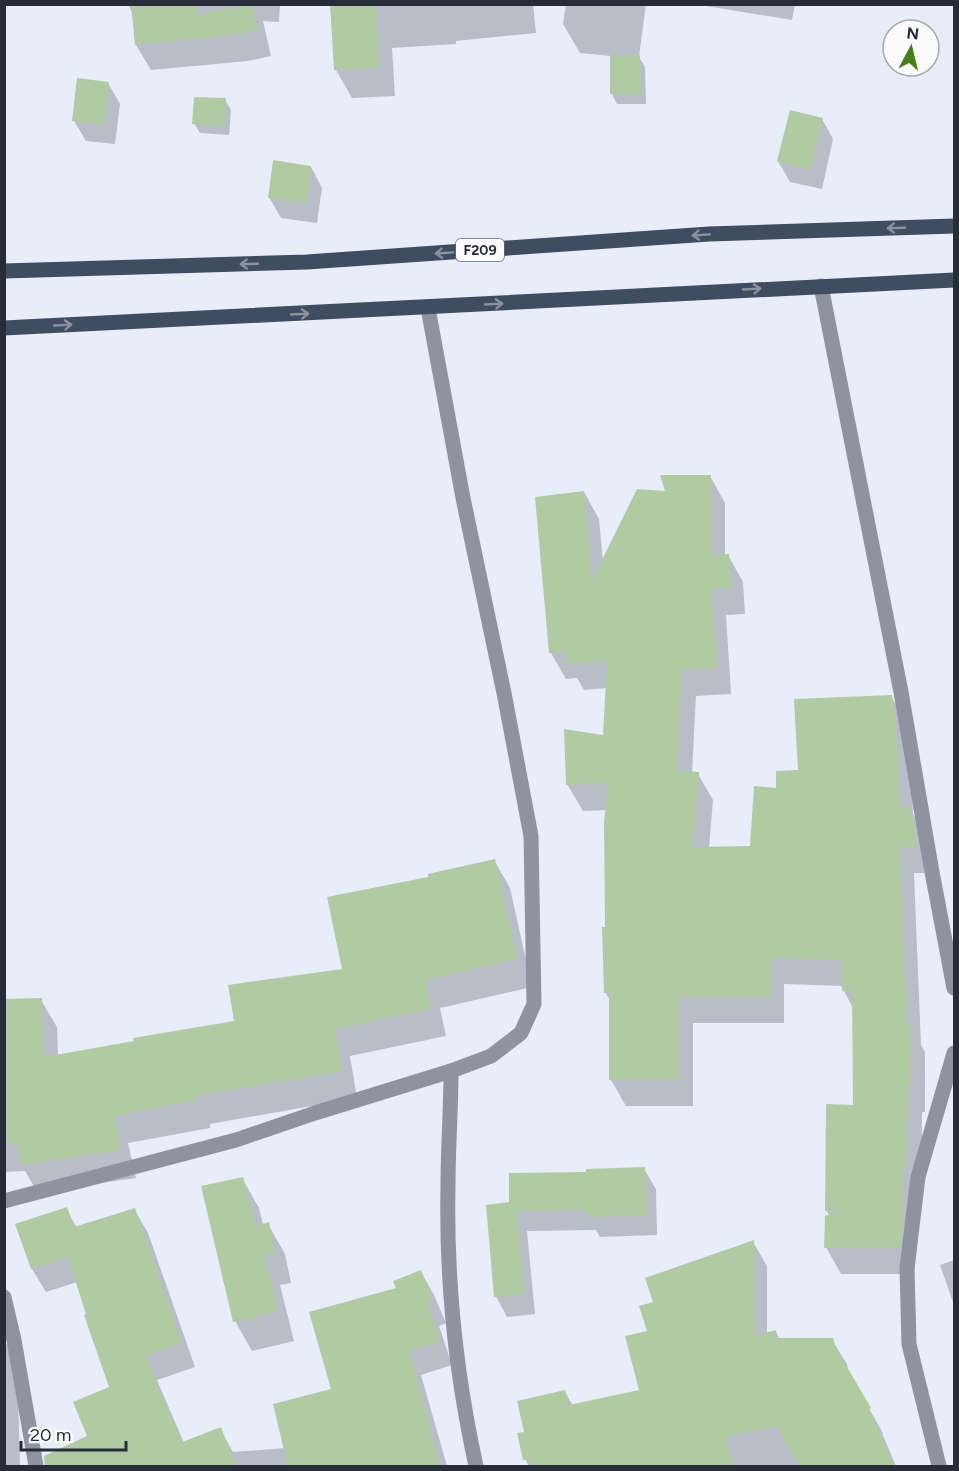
<svg xmlns="http://www.w3.org/2000/svg" width="959" height="1471" viewBox="0 0 959 1471" font-family="Figtree,sans-serif">
	<style>
		.shadow { fill: #0003 }
		.building { fill: #b0cba2 }
		.lines { fill: none; stroke-linecap: round; stroke-linejoin: round }
		.street { stroke: #8d94a0; stroke-width: 15 }
		.primary { stroke: #404c60; stroke-width: 15 }
		.oneway { stroke: #8b929e }
		.labels { text-anchor: middle; dominant-baseline: central; stroke-width: 6; stroke-linejoin: round; paint-order: stroke }
		.shield { fill: #fbfbfb; stroke: #666b72; stroke-width: 1.5 }
		.shield-label { font-size: 14px; font-weight: bold; fill: #262d38 }
	</style>
	<rect width="100%" height="100%" fill="#e7eefa"/>
	<g class="shadow">
		<path d="M128,4H280L279,22L263,21L271,56L248,61L151,70L136,45L134,17Z"/>
		<path d="M332,4H533L536,33L456,41V44L392,48L395,96L352,98L336,70Z"/>
		<path d="M566,4H646L639,57L645,67L646,104H617L612,94L611,56L580,53L563,24Z"/>
		<path d="M694,4H795L792,20Z"/>
		<path d="M108,83L120,104L115,144L86,141L74,121Z"/>
		<path d="M225,100L231,110L229,135L200,133L194,123Z"/>
		<path d="M822,119L833,139L822,189L790,182L778,161Z"/>
		<path d="M311,167L322,188L317,223L281,218L269,197Z"/>
		<path d="M710,476L725,503V555H728L743,582L745,614L726,615L731,694L696,696L692,773L698,774L713,800L709,848H752L778,789L891,696L906,723L910,745L913,814L925,835L932,873H914L921,1045L925,1052V1112H922L921,1191H918L917,1247L914,1274H841L826,1247L830,1216L826,1210L854,1107L853,1008L844,991L843,986L784,984V1023H693V1106H626L611,1080L610,1001L606,993L607,810L583,811L567,784L605,737L607,688L584,690L577,678L566,679L551,653L584,492L599,519L603,562L667,492Z"/>
		<path d="M494,860L510,888L532,987L440,1008L446,1036L350,1056L357,1098L210,1124V1128L128,1143L136,1178L37,1192L25,1171L4,1172V1001L41,1000L57,1027L58,1056L236,1022L344,970L430,878Z"/>
		<path d="M644,1169L656,1189L657,1235L600,1237L596,1230L527,1231L535,1314L507,1317L496,1296L511,1204L587,1173Z"/>
		<path d="M242,1178L259,1208L263,1225L268,1224L285,1254L291,1283L280,1285L294,1341L252,1351L235,1321Z"/>
		<path d="M66,1209L77,1228L134,1209L148,1233L195,1367L157,1380L184,1443L220,1429L233,1452L285,1448L332,1390L398,1289L421,1272L434,1295L446,1323L439,1326L452,1365L421,1375L447,1466H47L89,1436L111,1388L77,1282L46,1292L32,1269L17,1225Z"/>
		<path d="M753,1242L767,1266V1334L776,1332L780,1340H832L847,1364L849,1374L883,1433H882L896,1466H529L525,1459L526,1433L565,1392L573,1406L641,1391L655,1303Z"/>
		<path d="M954,1260V1305L940,1265Z"/>
		<path d="M4,1340L17,1363L20,1466H4Z"/>
	</g>
	<g class="building">
		<path d="M131,4H196L197,15L251,4L258,30L233,35L135,45Z"/>
		<path d="M330,4H376L379,67L334,70Z"/>
		<path d="M640,55L641,94H610V56Z"/>
		<path d="M77,78L109,82L104,125L72,121Z"/>
		<path d="M194,97L226,98L224,126L192,124Z"/>
		<path d="M790,110L823,118L810,170L777,161Z"/>
		<path d="M273,160L311,166L306,203L268,198Z"/>
		<path d="M660,475H711V555L729,554L731,588L711,589L717,668L682,670L676,770L699,772L692,847L750,846L754,786L776,788V771L798,770L794,699L892,695L895,717L900,807H911L917,844V847H899L907,1024H910L911,1085H907L906,1165H904L903,1220L900,1248H824L825,1216L842,1210L825,1211L826,1104L853,1105L852,991H842L841,960L770,958V997H678L679,1080H609V993H604L602,927H605L604,823L608,783L566,785L564,729L603,735L607,661L567,664L566,652L549,653L535,497L584,491L592,580L637,489L665,491Z"/>
		<path d="M495,859L517,959L425,980L431,1009L335,1029L342,1071L195,1096L196,1100L114,1116L121,1150L20,1165L17,1143L4,1144V999L42,998L44,1057L134,1041L133,1038L234,1021L228,985L342,969L327,897L428,877V874Z"/>
		<path d="M645,1167L646,1215L587,1217V1210L516,1211L524,1294L494,1297L486,1205L509,1202V1173L586,1172V1169Z"/>
		<path d="M243,1177L255,1226L269,1222L275,1253L264,1256L278,1311L233,1322L201,1186Z"/>
		<path d="M67,1207L74,1227L135,1208L182,1343L145,1356L182,1442L221,1427L236,1467H45L44,1456L87,1436L73,1402L109,1387L84,1315L86,1314L68,1258L31,1269L15,1224Z"/>
		<path d="M754,1240V1336L776,1330L777,1338H833L836,1348L871,1408L869,1409L895,1467H800L776,1426L726,1437L733,1467H531L529,1459L523,1460L517,1433L524,1432L517,1401L565,1390L569,1405L639,1390L625,1336L647,1331L639,1306L653,1302L645,1278Z"/>
		<path d="M421,1270L433,1299L426,1302L440,1341L409,1351L440,1467H288L273,1404L331,1389L309,1312L396,1288L393,1281Z"/>
	</g>
	<g class="lines">
		<g class="street">
			<path d="M821,286L901,692L932,872L954,988"/>
			<path d="M451,1071C451,1109 448,1147 448,1185C446,1279 456,1375 476,1466"/>
			<path d="M4,1201L236,1140L315,1113L451,1071L491,1056L521,1033L534,1004L531,836L504,693L463,498L428,308"/>
			<path d="M4,1297L14,1340L36,1466"/>
			<path d="M939,1466L909,1344L907,1268L918,1177L954,1053"/>
		</g>
		<g class="primary">
			<path d="M4,271L307,262L709,234L954,226"/>
			<path d="M4,328L954,280"/>
		</g>
	</g>
	<defs><path id="oneway-shaft" d="M-6 0H5M1.5-3L5.5 0L1.5 3" fill="none" stroke-width="1.6" stroke-linecap="round" stroke-linejoin="round" transform="scale(1.5)"/></defs>
	<g class="oneway">
		<use href="#oneway-shaft" transform="translate(896 228) rotate(178)"/>
		<use href="#oneway-shaft" transform="translate(701 235) rotate(176)"/>
		<use href="#oneway-shaft" transform="translate(444 253) rotate(176)"/>
		<use href="#oneway-shaft" transform="translate(249 264) rotate(178)"/>
		<use href="#oneway-shaft" transform="translate(752 289) rotate(-3)"/>
		<use href="#oneway-shaft" transform="translate(494 304) rotate(-3)"/>
		<use href="#oneway-shaft" transform="translate(300 314) rotate(-3)"/>
		<use href="#oneway-shaft" transform="translate(63 325) rotate(-3)"/>
	</g>
	<g class="labels">
		<rect class="shield" x="456" y="239" width="48" height="22" rx="4.5"/>
		<g class="shield-label">
			<text x="480" y="250">F209</text>
		</g>
	</g>
	<rect width="959" height="1471" fill="none" stroke="#262d38" stroke-width="12"/>
	<g transform="translate(911 48) rotate(7)"><circle r="28" fill="#fbfbfb" stroke="#a6a9ad" stroke-width="1.5"/>
	<path d="M0-4.5L10 22L0 15L-10 22Z" fill="#48811b"/>
	<text y="-9" font-size="16" font-weight="bold" text-anchor="middle" fill="#262d38">N</text>
	</g>
	<path d="M21 1441v9h105v-9" fill="none" stroke="#262d38" stroke-width="3"/>
	<text x="30" y="1441" font-size="18" fill="#262d38" stroke="#fbfbfb" stroke-width="4.5" paint-order="stroke">20 m</text>
</svg>
